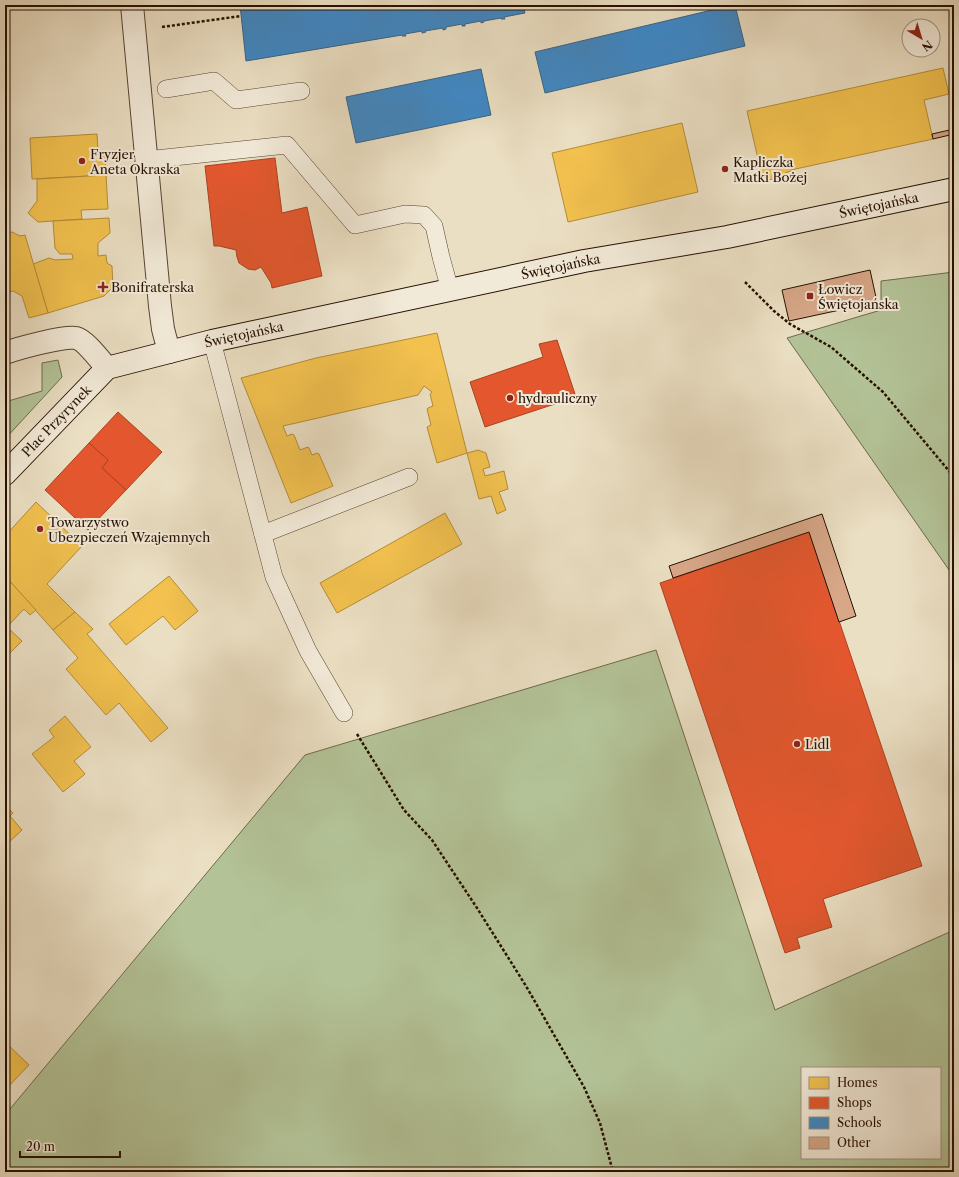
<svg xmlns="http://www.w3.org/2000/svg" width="959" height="1177" viewBox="0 0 959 1177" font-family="'Libre Caslon Text',serif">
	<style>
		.green { fill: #b3c397; stroke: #6d6a4c; fill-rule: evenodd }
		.homes { fill: #f2c14e; stroke: #b58c37 }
		.shops { fill: #e4572e; stroke: #ab4220 }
		.schools { fill: #3f88c5; stroke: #38648a }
		.building { fill: #d7a788; stroke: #271000 }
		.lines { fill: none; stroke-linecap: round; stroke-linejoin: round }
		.lane-casing { stroke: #584431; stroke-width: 18 }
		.street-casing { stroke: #584431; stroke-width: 24 }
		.secondary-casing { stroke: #271000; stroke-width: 24 }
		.path { stroke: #271000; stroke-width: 2.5; stroke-dasharray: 3 2; stroke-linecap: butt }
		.lane { stroke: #f2ead8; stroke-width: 17 }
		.street { stroke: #f2ead8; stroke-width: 22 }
		.secondary { stroke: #f2ead8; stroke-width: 22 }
		.poi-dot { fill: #8f2418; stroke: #f2ead8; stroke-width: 1.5 }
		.labels { text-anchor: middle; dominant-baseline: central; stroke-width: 4; stroke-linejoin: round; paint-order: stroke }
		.poi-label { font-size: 13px; fill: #271000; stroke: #f2ead8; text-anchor: start }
		.street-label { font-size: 13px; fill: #271000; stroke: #f2ead8 }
	</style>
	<rect width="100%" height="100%" fill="#ebdfc3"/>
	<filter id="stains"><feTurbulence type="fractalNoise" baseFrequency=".005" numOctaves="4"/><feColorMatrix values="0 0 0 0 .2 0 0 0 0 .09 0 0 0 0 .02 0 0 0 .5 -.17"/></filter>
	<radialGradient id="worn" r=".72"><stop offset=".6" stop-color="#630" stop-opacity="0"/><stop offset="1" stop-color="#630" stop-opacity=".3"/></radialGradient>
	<g class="green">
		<path d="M954,272V577L787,338L881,310V281Z"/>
		<path d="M58,360L62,377L5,439V402L42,391V363Z"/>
		<path d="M656,650L775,1010L954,930V1172H5V1115L305,755ZM802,1068H940V1158H802Z"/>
	</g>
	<g class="homes">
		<path d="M943,68L949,94L924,100L933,139L791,170V171L785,173L786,176L776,178L775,175L772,176L773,179L763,181L747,111Z"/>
		<path d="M682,123L698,192L568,222L552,153Z"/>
		<path d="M97,134L98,150L101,156H105L106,175L32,179L30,138Z"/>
		<path d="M106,175L108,209L81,210L82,219L53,221L38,222L28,213L37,201V179Z"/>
		<path d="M109,218L110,233L98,243V256L106,255L107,263L112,266L113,287L104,296L48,313L33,264L49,258L55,260L73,259L72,254H60L55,248L53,221Z"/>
		<path d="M12,232L20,236L25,235L48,313L29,318L22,296L13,291L5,293V233Z"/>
		<path d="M437,333L467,453L437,463L427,427L431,425L427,409L428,408L433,406L430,394L432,392L424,386L418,395L283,426L287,436L292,434L294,435L300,450L308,447L309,448L312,455L317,453L319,454L333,486L291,503L241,378L316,358Z"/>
		<path d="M478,450L486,453L490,467L483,469L485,476L504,471L508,489L499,492L506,510L497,514L491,496L479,499L467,453Z"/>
		<path d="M36,502L82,546L47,584L75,612L53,630L5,576V536Z"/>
		<path d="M445,513L462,544L337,613L320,583Z"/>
		<path d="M5,576L36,610L30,615L24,609L7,627L22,641L8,655L5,652Z"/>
		<path d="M169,576L198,611L175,630L163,616L126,645L109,624Z"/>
		<path d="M75,612L93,629L87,634L168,728L151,742L119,703L106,715L66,669L78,658L53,630Z"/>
		<path d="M65,716L91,747L74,761L85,774L63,792L32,754L54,737L49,730Z"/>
		<path d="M5,805L13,813L10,816L22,830L5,846Z"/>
		<path d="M5,1042L29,1065L6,1089H5Z"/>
	</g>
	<g class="shops">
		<path d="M275,158L282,213L307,207L322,276L272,288L271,283L261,267L255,270L248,269L239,263L237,257L236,250L219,246H214L205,166Z"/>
		<path d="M557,340L576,397L485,427L470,382L543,357L539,344Z"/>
		<path d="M118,412L162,452L126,490L102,468L108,460L89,443Z"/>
		<path d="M89,443L108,460L102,468L126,490L88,530L45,490Z"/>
		<path d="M809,532L922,866L823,899L832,927L797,938L800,948L785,953L660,583Z"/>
	</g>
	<g class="schools">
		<path d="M240,5H523L525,13L504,17L505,19H501V18L484,21V22L481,23V21L465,24V26H462V24L446,27V29L443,30V28L425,31L426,32L422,33V31L405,34L406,36H402V35L246,61Z"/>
		<path d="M733,5H735L745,46L545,93L535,52Z"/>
		<path d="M481,69L491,115L356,143L346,97Z"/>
	</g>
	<g class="building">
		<path d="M954,129V134L933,139L932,134Z"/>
		<path d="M870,270L877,302L789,321L782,290Z"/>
		<path d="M822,514L856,616L839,622L809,532L673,578L669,566Z"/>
	</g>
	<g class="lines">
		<g class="lane-casing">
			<g id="lane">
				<path d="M166,89L214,81L236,100L301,91"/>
				<path d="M146,160L287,145L355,225L405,214L424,215L434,226L441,257L450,290"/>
				<path d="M212,341L274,577L308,651L344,713"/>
				<path d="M263,534L409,477"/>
			</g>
		</g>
		<g class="street-casing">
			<g id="street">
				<path d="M132,5L160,306L163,329L169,352"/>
				<path d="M5,353C19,348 63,336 76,338C85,340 100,360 107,368"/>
			</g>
		</g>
		<g class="secondary-casing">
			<g id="secondary">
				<path id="s1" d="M5,474L107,368L212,341L584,261L727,237L954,189"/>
			</g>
		</g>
		<g class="path">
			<path d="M162,27L241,16"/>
			<path d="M745,282L774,311L790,324L831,347L883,392L954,477"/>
			<path d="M357,734L404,810L432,840L477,908L526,986L584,1087L600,1123L613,1172"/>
		</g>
		<use href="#lane" class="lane"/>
		<use href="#street" class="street"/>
		<use href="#secondary" class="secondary"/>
	</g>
	<g class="poi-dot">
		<circle cx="82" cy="161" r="4"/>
		<circle cx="725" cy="169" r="4"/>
		<path d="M101 281h4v4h4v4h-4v4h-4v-4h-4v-4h4z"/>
		<rect x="806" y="292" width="8" height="8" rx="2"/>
		<circle cx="510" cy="398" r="4"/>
		<circle cx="40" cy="529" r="4"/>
		<circle cx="797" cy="744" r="4"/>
	</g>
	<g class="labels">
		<g class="poi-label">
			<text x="90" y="154">Fryzjer<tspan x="90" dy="15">Aneta Okraska</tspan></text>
			<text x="733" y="162">Kapliczka<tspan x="733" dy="15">Matki Bożej</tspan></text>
			<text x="111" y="287">Bonifraterska</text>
			<text x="818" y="289">Łowicz<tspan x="818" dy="15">Świętojańska</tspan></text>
			<text x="518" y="398">hydrauliczny</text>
			<text x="48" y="522">Towarzystwo<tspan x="48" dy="15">Ubezpieczeń Wzajemnych</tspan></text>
			<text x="805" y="744">Lidl</text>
		</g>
		<g class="street-label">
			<text stroke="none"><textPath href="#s1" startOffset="936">Świętojańska</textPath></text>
			<text stroke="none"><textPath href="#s1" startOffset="612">Świętojańska</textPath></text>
			<text stroke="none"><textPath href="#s1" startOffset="288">Świętojańska</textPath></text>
			<text stroke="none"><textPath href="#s1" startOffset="74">Plac Przyrynek</textPath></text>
		</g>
	</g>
	<rect width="959" height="1177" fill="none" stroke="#ebdfc3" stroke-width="20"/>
	<rect x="6" y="6" width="947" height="1165" fill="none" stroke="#271000" stroke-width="2"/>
	<rect x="10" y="10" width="939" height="1157" fill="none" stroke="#271000"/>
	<rect x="801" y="1067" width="140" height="92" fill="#f2ead8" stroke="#a19382"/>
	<rect x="809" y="1077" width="20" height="12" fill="#f2c14e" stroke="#a19382"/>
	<text x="837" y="1087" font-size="12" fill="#271000">Homes</text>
	<rect x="809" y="1097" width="20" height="12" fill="#e4572e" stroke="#a19382"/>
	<text x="837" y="1107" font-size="12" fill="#271000">Shops</text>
	<rect x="809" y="1117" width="20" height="12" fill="#3f88c5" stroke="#a19382"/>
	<text x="837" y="1127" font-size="12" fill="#271000">Schools</text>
	<rect x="809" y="1137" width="20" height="12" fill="#d7a788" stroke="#a19382"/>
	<text x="837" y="1147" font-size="12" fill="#271000">Other</text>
	<g transform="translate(921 38) rotate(142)"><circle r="19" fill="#f2ead8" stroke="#a19382"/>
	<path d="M0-3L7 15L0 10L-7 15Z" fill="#8f2418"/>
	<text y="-6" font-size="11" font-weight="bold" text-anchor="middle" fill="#271000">N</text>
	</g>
	<path d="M20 1151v6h100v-6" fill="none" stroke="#271000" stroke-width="2"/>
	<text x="26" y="1151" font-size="12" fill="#271000" stroke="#f2ead8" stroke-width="3" paint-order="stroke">20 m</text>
	<rect width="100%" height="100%" filter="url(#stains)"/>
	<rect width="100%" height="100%" fill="url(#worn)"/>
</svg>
